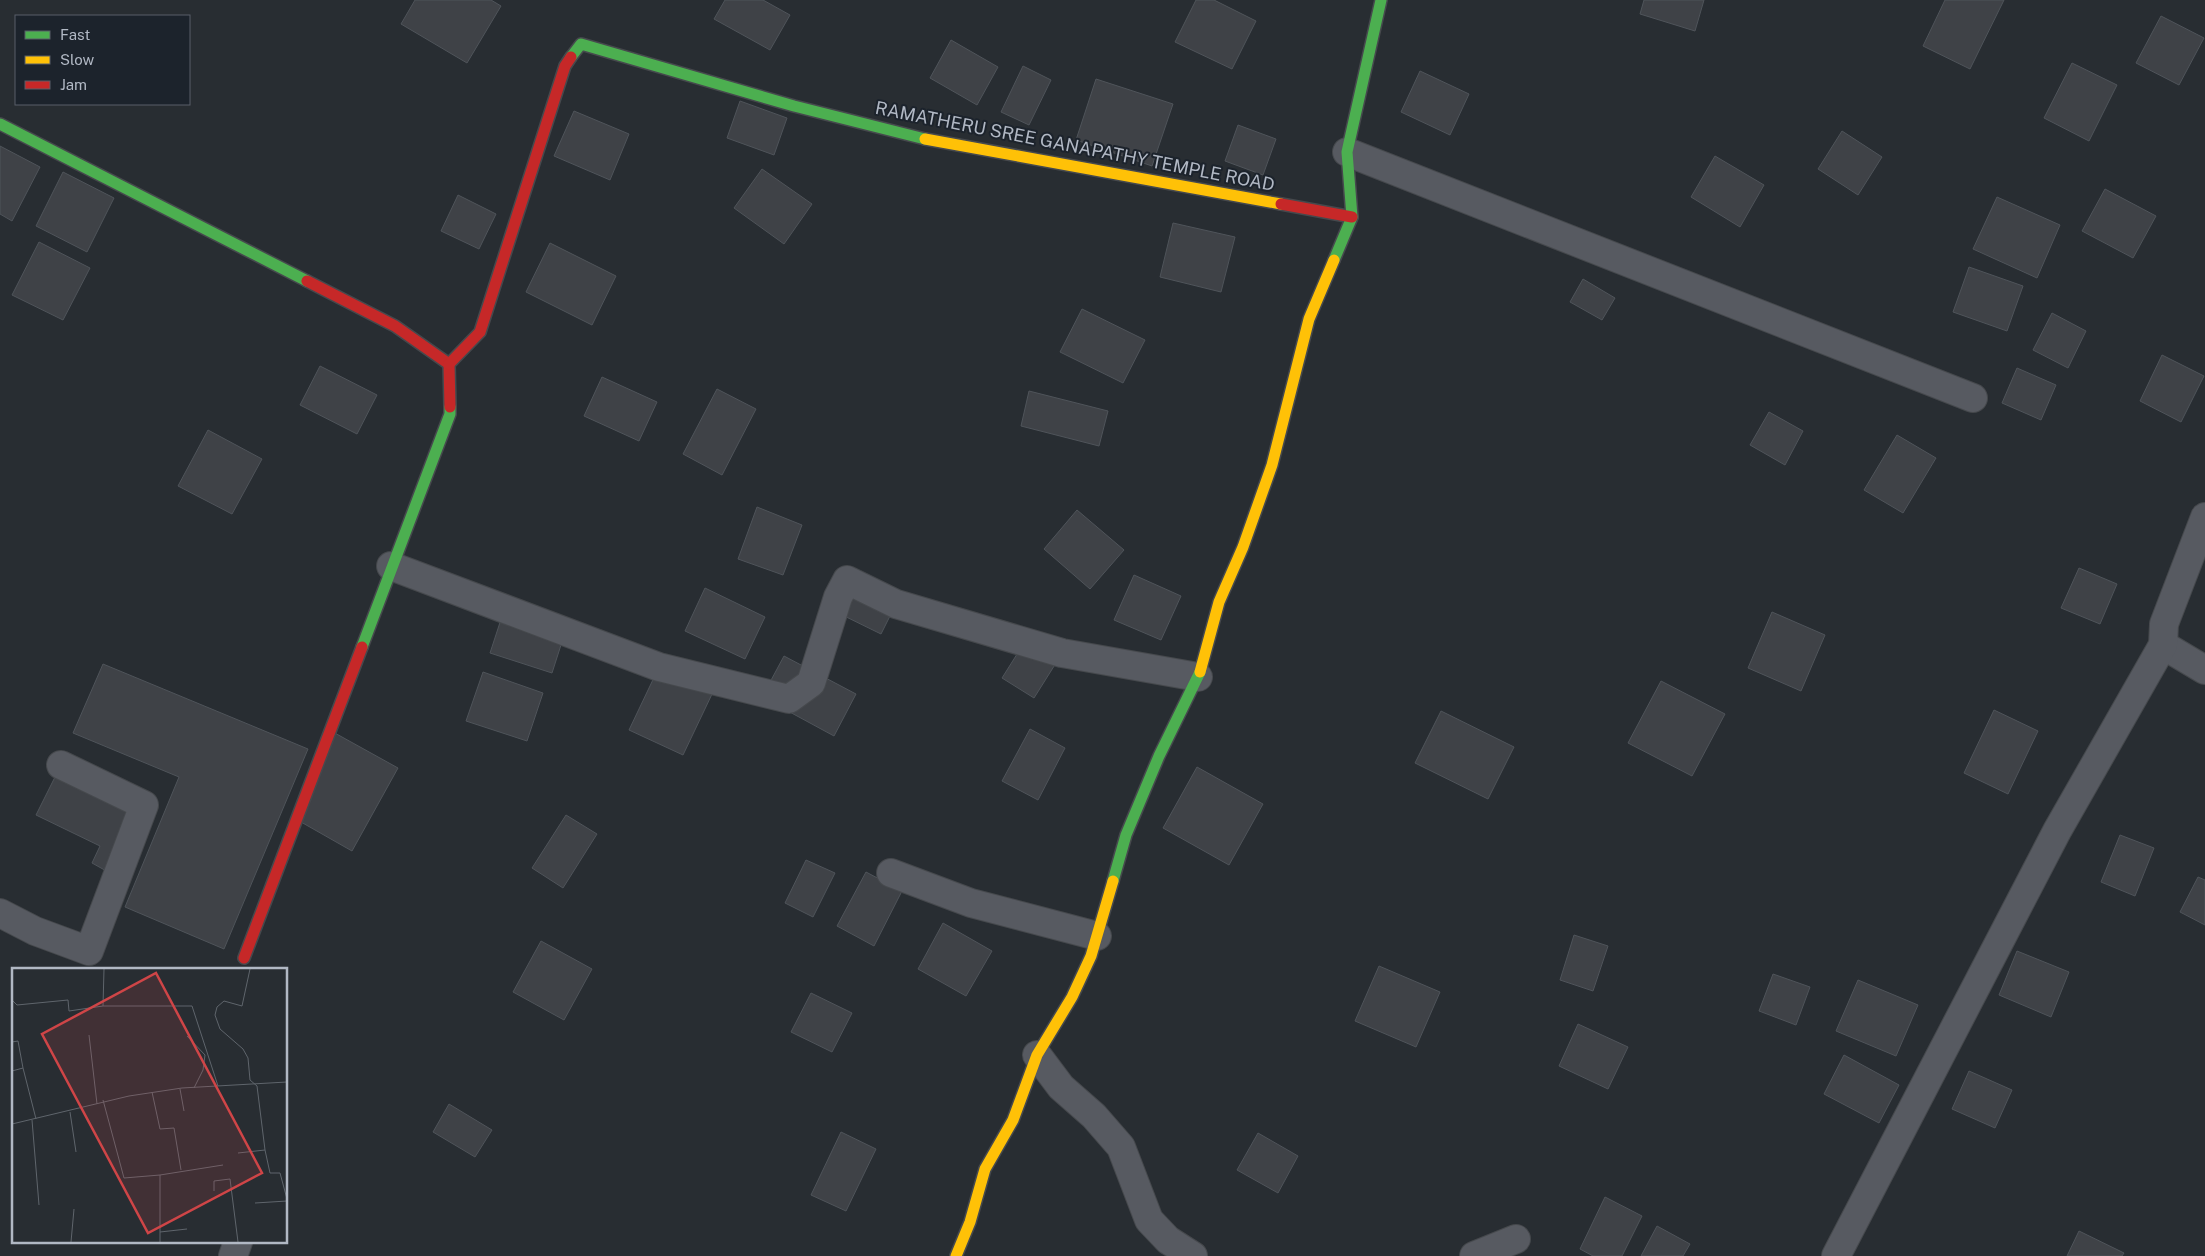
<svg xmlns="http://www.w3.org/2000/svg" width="2205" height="1256" viewBox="0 0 2205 1256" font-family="'Public Sans',sans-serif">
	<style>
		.building { fill: #3f4247; stroke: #4f545a }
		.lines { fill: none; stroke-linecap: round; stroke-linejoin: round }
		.street-casing { stroke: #46494d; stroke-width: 30 }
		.fast-casing { stroke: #46494d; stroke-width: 14 }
		.slow-casing { stroke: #46494d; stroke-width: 14 }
		.jam-casing { stroke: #46494d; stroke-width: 14 }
		.street { stroke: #575a61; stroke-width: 28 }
		.fast { stroke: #4caf50; stroke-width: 11 }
		.slow { stroke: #ffc107; stroke-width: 11 }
		.jam { stroke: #c62828; stroke-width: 11 }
		.labels { text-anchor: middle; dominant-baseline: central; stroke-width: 4; stroke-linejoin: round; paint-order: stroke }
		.street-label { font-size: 18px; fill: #b1b8c4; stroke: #1c232c }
		.inset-road { fill: none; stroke: #5f656c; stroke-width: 1 }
		.view { fill: #cf4547; fill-opacity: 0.15; stroke: #cf4547; stroke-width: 2.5 }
		.inset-edge { fill: none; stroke: #b1b8c4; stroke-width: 2.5 }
	</style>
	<rect width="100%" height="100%" fill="#282d32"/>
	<g class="building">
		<path d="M415,0H491L501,6L467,63L401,24Z"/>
		<path d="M725,0H763L790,15L770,50L714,19Z"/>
		<path d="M1196,0H1214L1256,21L1232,69L1175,42Z"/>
		<path d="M1644,0H1704L1695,31L1640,14Z"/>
		<path d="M1945,0H2004L1970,69L1923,46Z"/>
		<path d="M2161,16L2204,38L2179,85L2136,63Z"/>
		<path d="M951,40L998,67L977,105L930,78Z"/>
		<path d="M2072,63L2117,85L2089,141L2044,118Z"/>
		<path d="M1023,66L1051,80L1029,125L1001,112Z"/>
		<path d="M1420,71L1469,94L1450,135L1401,112Z"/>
		<path d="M1096,79L1173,104L1152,166L1076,140Z"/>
		<path d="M740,101L787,118L774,155L727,138Z"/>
		<path d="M574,111L629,134L610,180L554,156Z"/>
		<path d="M1238,125L1276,139L1263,175L1225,161Z"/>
		<path d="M1842,131L1882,157L1858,195L1818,169Z"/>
		<path d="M0,146L40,167L12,221L0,214Z"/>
		<path d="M1715,156L1764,185L1740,227L1691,197Z"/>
		<path d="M762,169L812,204L784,244L734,208Z"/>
		<path d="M63,172L114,198L87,252L36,226Z"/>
		<path d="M2105,189L2156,216L2133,258L2082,231Z"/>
		<path d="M458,195L496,214L479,249L441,231Z"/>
		<path d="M1997,197L2060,225L2037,278L1973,249Z"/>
		<path d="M1173,223L1235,237L1221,292L1160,277Z"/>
		<path d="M39,242L90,268L63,320L12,295Z"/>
		<path d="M550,243L616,276L592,325L526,292Z"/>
		<path d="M1969,267L2023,286L2007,331L1953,312Z"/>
		<path d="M1583,279L1615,298L1602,320L1570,302Z"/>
		<path d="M1082,309L1145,340L1123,383L1060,352Z"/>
		<path d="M2052,313L2086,331L2068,368L2033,350Z"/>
		<path d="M2162,355L2204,376L2181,422L2140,401Z"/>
		<path d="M320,366L377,395L357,434L300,405Z"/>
		<path d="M2017,368L2056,385L2041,420L2002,403Z"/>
		<path d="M602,377L657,402L639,441L584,416Z"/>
		<path d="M717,389L756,409L722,475L683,454Z"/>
		<path d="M1029,391L1108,411L1099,446L1021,426Z"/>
		<path d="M1769,412L1803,431L1785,465L1750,445Z"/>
		<path d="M208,430L262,459L232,514L178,486Z"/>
		<path d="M1897,435L1936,458L1903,513L1864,490Z"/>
		<path d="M757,507L802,525L783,575L738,559Z"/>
		<path d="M1077,510L1124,550L1090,589L1044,549Z"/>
		<path d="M2079,568L2117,584L2100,624L2061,608Z"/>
		<path d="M1134,575L1181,596L1161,640L1114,620Z"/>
		<path d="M847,580L896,604L881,634L832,610Z"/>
		<path d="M705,588L765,617L745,659L685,631Z"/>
		<path d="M507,601L569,620L552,673L490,653Z"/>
		<path d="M1772,612L1825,635L1801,691L1748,668Z"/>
		<path d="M1024,643L1056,663L1034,698L1002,678Z"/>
		<path d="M784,656L856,694L834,736L762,697Z"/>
		<path d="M103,664L308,749L224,949L125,907L179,777L73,733Z"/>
		<path d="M659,667L713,692L683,755L629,730Z"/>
		<path d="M483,672L543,693L527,741L466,721Z"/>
		<path d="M1661,681L1725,714L1692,776L1628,743Z"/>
		<path d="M1994,710L2038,731L2008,794L1964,773Z"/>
		<path d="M1441,711L1514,747L1488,799L1415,763Z"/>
		<path d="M1030,729L1065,748L1038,800L1002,781Z"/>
		<path d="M333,732L398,768L352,851L301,822Z"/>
		<path d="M61,765L144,805L110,873L92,863L100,846L36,815Z"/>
		<path d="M1197,767L1263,804L1229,865L1163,828Z"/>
		<path d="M566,815L597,834L563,888L532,868Z"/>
		<path d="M2120,835L2154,848L2135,896L2101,882Z"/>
		<path d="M806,860L835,873L813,917L785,903Z"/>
		<path d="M866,872L902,891L874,946L837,926Z"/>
		<path d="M2198,877L2205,880V925L2180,912Z"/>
		<path d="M943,923L992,951L966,996L918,969Z"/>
		<path d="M1574,935L1608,946L1593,991L1560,980Z"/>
		<path d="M541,941L592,969L564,1020L513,992Z"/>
		<path d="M2017,951L2069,972L2051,1017L1999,995Z"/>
		<path d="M1379,966L1440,992L1416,1047L1355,1021Z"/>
		<path d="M1773,974L1810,987L1796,1025L1759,1011Z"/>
		<path d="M1858,980L1918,1005L1896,1056L1836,1031Z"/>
		<path d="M811,993L852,1013L832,1052L791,1032Z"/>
		<path d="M1578,1024L1628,1047L1608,1089L1559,1066Z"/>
		<path d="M1844,1055L1899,1085L1879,1123L1824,1094Z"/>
		<path d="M1969,1071L2012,1090L1995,1128L1952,1109Z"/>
		<path d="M449,1104L492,1130L475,1157L433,1132Z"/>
		<path d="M841,1132L876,1149L846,1211L811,1195Z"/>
		<path d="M1258,1133L1298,1156L1278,1193L1237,1170Z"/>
		<path d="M1605,1197L1642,1216L1622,1256H1593L1580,1249Z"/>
		<path d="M1657,1226L1690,1244L1683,1256H1641Z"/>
		<path d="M2079,1231L2124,1253L2122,1256H2067Z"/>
	</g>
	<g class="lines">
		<g class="street-casing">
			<g id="street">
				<path d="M1347,152L1973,398"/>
				<path d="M391,566L659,667L789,699L811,683L838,597L847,580L896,604L1062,653L1198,677"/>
				<path d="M2163,645L2205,670"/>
				<path d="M891,873L971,903L1097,936"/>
				<path d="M0,913L35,931L89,951L144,805L61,765"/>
				<path d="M1037,1055L1061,1087L1094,1116L1121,1147L1149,1220L1168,1240L1193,1256"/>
				<path d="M233,1256L238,1242"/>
				<path d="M1474,1256L1516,1239"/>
				<path d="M1836,1256L2057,831L2163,645L2164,624L2205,517"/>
			</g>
		</g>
		<g class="fast-casing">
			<g id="fast">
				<path d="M571,57L581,44L794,106L925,139"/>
				<path d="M0,124L307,281"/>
				<path d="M1334,260L1352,217L1347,152L1381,0"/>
				<path d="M362,647L450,414V407"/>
				<path d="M1113,881L1126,835L1159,756L1200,672"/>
			</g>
		</g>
		<g class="slow-casing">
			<g id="slow">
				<path d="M925,139L1281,204"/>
				<path d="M1200,672L1219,602L1243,547L1272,465L1309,319L1334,260"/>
				<path d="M956,1256L970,1222L985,1169L1013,1120L1037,1055L1072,997L1091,956L1113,881"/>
			</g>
		</g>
		<g class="jam-casing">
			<g id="jam">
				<path d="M1281,204L1352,217"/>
				<path d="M307,281L395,326L449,364L450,407"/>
				<path d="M449,364L480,332L565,66L571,57"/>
				<path d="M244,958L362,647"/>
			</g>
		</g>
		<use href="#street" class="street"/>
		<use href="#fast" class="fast"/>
		<use href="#slow" class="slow"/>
		<use href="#jam" class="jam"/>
	</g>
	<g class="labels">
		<g class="street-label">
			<text transform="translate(1075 146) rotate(11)">RAMATHERU SREE GANAPATHY TEMPLE ROAD</text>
		</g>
	</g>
	<g transform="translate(12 968)">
		<rect width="275" height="275" fill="#282d32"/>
		<path class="inset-road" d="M238,1L230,38L212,33L205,39L203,47L208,61L231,81L236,90L238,112L245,118L253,182M0,32L5,37L56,32L57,43L91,38H180L206,118M91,38L92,1M77,67L85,136M175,68L193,87L191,102L182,120M0,74L6,73L11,100L0,103M11,100L24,151M168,121L172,143M140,124L148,161L162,160L169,202M91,132L112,210L148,207M58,144L64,184M20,152L27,237M0,156L117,128L170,120L275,114M226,185L253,182L258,205H268L275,231M202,223V213L218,211L226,274M243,235L275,233M148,264L175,261M59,274L62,241M148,274V207L211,197"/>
		<path class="view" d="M144,5L250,205L136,265L30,66Z"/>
		<rect width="275" height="275" class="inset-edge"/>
	</g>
	<rect x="15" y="15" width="175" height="90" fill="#1c232c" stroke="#585f69"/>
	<rect x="25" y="31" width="25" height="8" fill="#4caf50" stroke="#585f69"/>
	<text x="60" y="40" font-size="15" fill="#b1b8c4">Fast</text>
	<rect x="25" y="56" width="25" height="8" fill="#ffc107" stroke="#585f69"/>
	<text x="60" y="65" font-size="15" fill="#b1b8c4">Slow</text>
	<rect x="25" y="81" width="25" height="8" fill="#c62828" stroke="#585f69"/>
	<text x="60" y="90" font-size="15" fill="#b1b8c4">Jam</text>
</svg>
